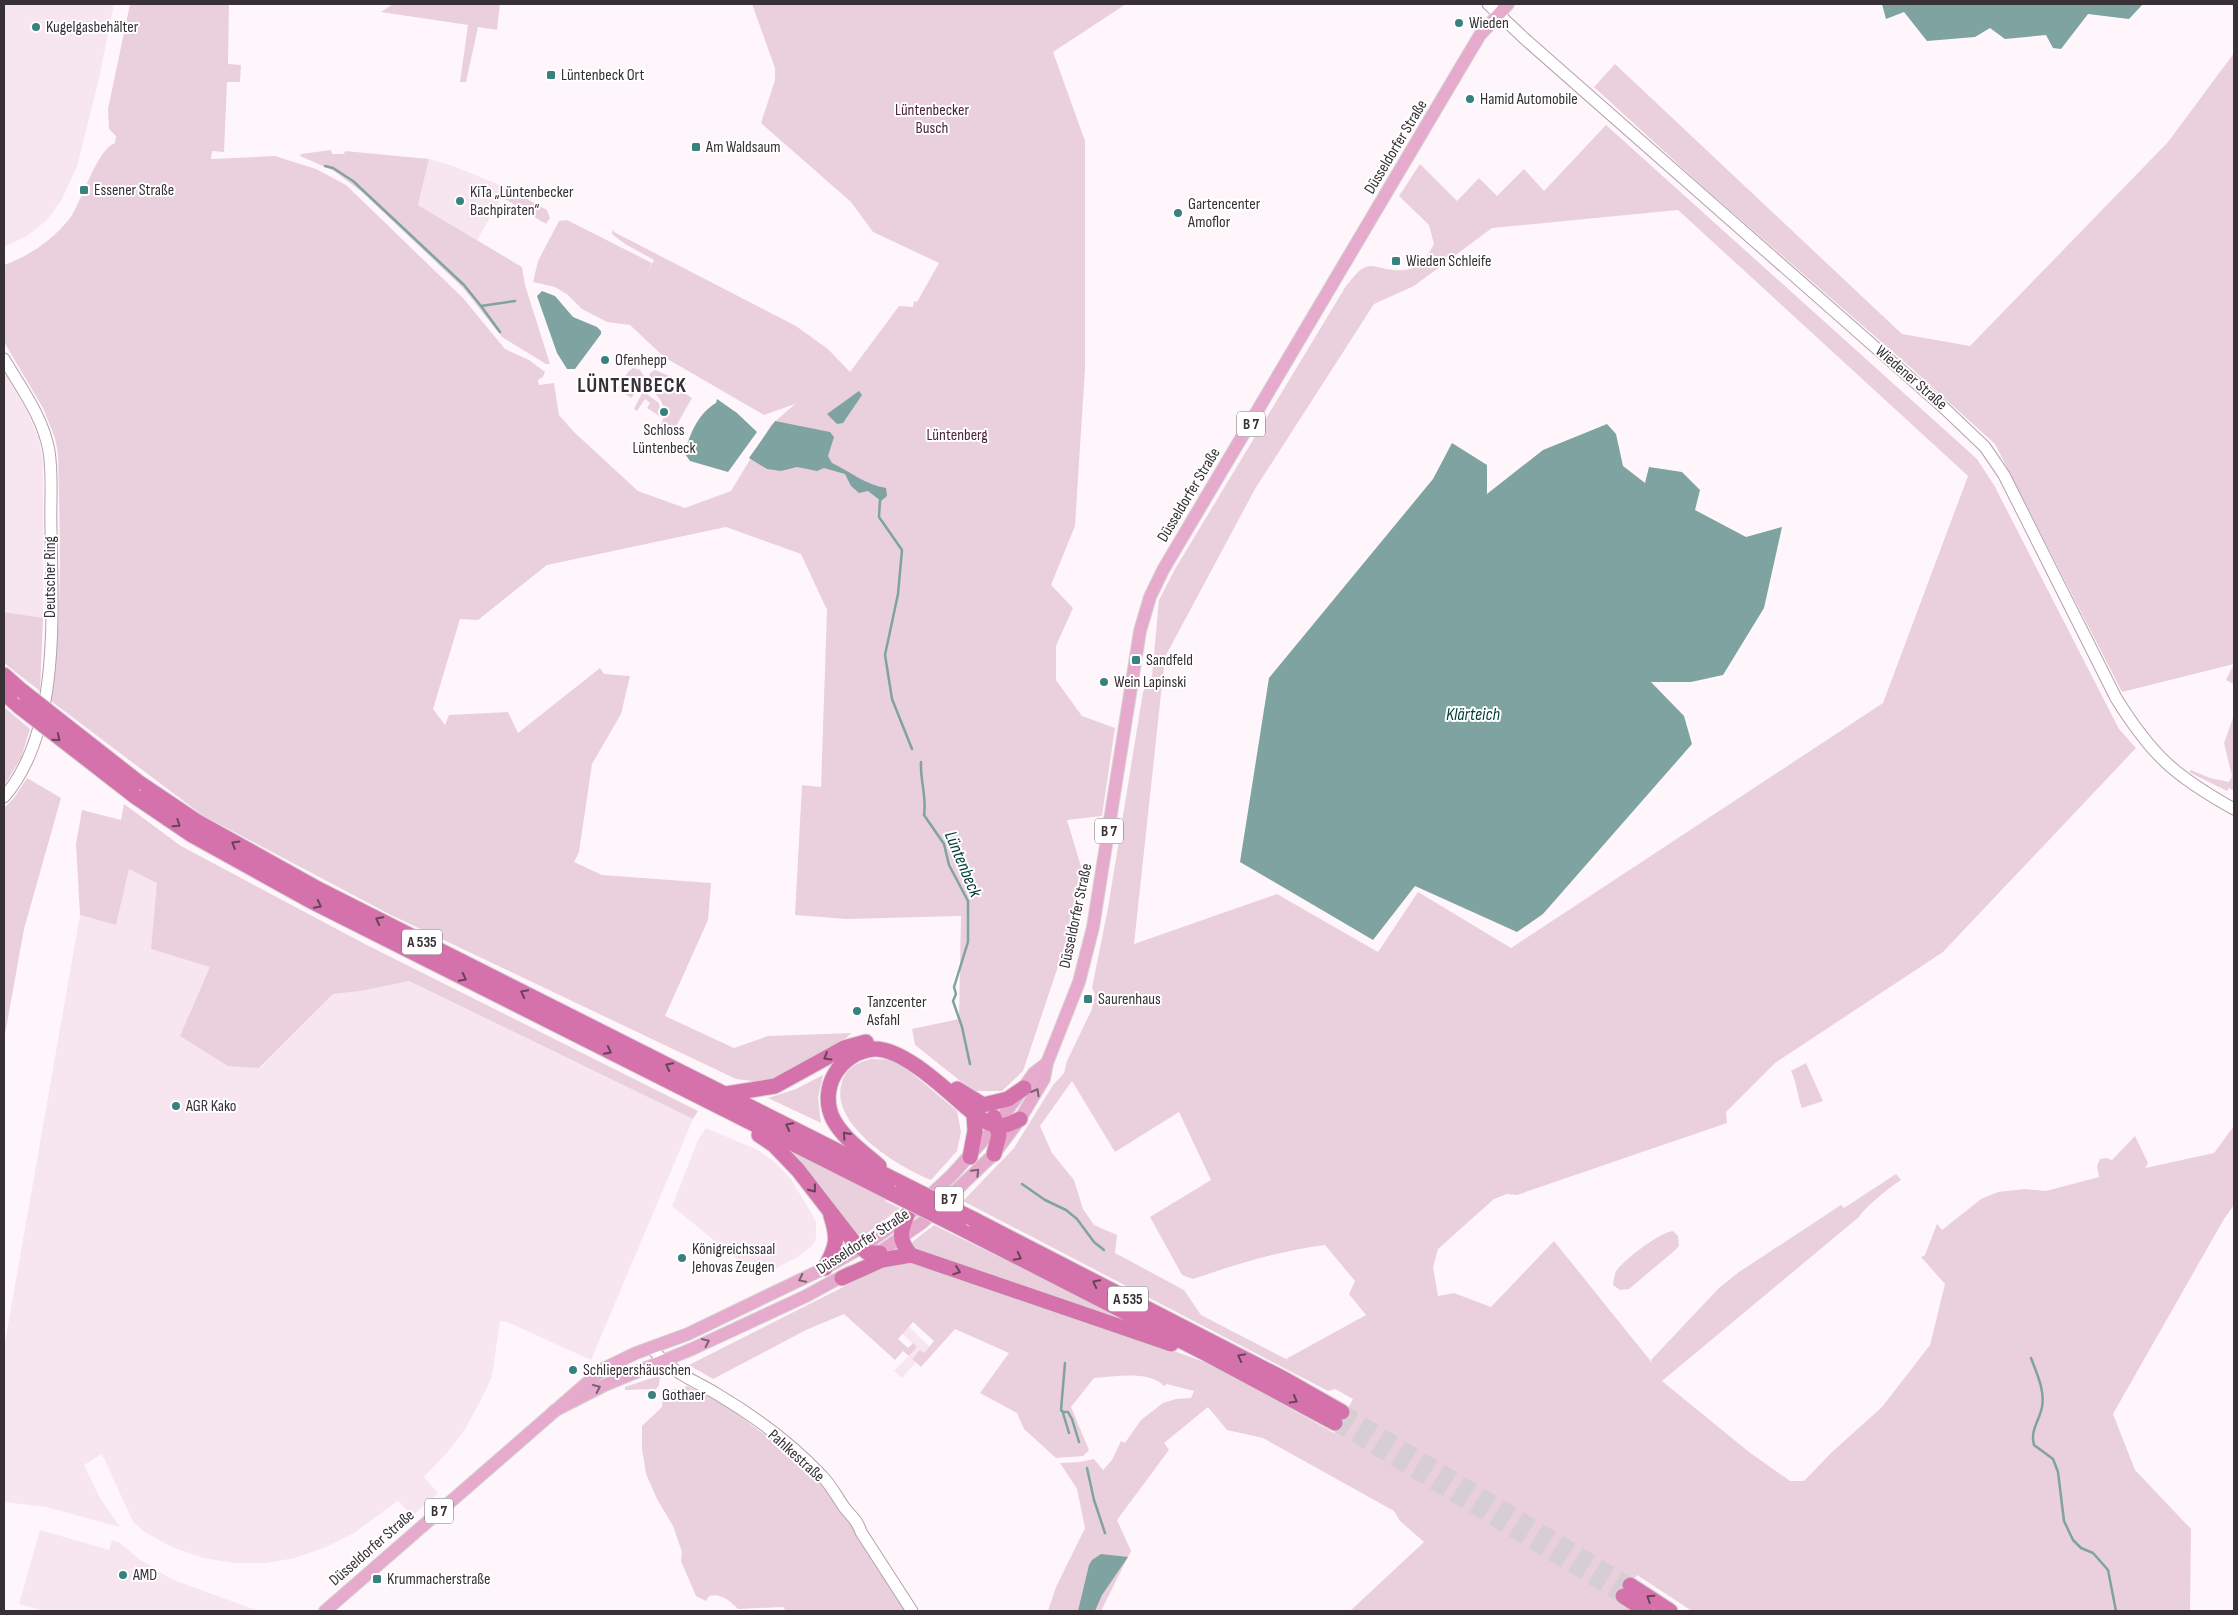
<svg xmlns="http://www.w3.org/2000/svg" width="2238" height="1615" viewBox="0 0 2238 1615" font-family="'Sofia Sans Condensed',sans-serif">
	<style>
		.built { fill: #f7e6ef }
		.green { fill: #ead0dd; fill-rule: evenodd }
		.water { fill: #7ea3a1 }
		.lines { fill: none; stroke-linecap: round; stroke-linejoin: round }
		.stream { stroke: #7ea3a1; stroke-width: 2.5 }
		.highway-tunnel { stroke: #d7ced3; stroke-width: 15; stroke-dasharray: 15 8; stroke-linecap: butt }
		.secondary-casing { stroke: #b5a1ab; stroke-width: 13 }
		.primary-casing { stroke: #d7d6d6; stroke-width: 14 }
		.highway-casing { stroke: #d7d6d6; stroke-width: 17 }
		.secondary { stroke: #fff; stroke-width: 11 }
		.primary { stroke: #e6aacd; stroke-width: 12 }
		.highway { stroke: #d572ab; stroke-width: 15 }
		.highway-bridge-casing { stroke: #d7d6d6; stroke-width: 17; stroke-linecap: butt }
		.highway-bridge { stroke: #d572ab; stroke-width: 15 }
		.oneway { stroke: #664458 }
		.oneway2 { stroke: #7d6171 }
		.poi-dot { fill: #39817f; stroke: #fff; stroke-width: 2 }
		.labels { text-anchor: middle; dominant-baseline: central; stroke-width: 4; stroke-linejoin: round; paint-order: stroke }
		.shield { fill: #fff; stroke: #736e71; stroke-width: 1 }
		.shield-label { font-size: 15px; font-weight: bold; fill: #373034 }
		.poi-label { font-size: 16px; fill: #373034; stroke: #fff; text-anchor: start }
		.park-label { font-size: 16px; fill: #4b233a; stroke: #fff }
		.street-label { font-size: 16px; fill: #373034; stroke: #fff }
		.water-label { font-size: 18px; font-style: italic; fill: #003c3b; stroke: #fff }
		.district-label { font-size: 21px; font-weight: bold; letter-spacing: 1px; fill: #373034; stroke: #fff }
	</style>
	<rect width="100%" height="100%" fill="#fff6fb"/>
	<g class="built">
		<path d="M4,4H114L100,74L77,166L62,199L47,220L27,236L4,247Z"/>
		<path d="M429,159L453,166L507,188L477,240L418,205Z"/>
		<path d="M4,371L27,411L39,439L43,463V618L4,612Z"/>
		<path d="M129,869L158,883L151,949L210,966L260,1068L333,994L361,991L409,981L693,1119L591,1360L507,1322L500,1321L492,1376L483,1396L464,1431L446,1454L424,1477L438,1493L412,1516L398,1501L354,1533L326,1547L295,1558L266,1563H234L203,1558L174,1548L146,1533L133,1522L102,1454L84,1465L100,1498L120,1527L46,1507L4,1502V1348L80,915L116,924Z"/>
		<path d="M706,1128L758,1150L776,1163L791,1179L816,1221V1239L812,1246L798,1257L759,1277L672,1206L698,1140Z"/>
		<path d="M908,1326L930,1347L924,1353L920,1350L912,1359L916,1362L902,1378L894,1371L917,1347L901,1333Z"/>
		<path d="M40,1530L109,1550L112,1540L119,1542L139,1559L171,1579L259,1611H45L19,1604Z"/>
	</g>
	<g class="green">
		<path d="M130,4H229L228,64L241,65L240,82H227L224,152L212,151L211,159L275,156L316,169L346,185L463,298L505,349L529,360L545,372L543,377L538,380L539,385L554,383L559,415L574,432L638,491L685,508L731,491L771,425L795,404L764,415L664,357L630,325L607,322L582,309L568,295L555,287L533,282L538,261L559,221L567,220L652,263L647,274L654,260L625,244L612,234L613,229L614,232L796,326L828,349L850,372L899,306L913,307L914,301L917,302L939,263L873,232L851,202L761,123L775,80V68L752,4H1126L1053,52L1085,141V369L1075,526L1051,585L1073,608L1056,646V680L1082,716L1115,728L1102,816L1067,820L1086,883L1023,1071L1002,1091H973L915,1045L912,1029L959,1019L961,916L846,919L795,915L802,785L821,787L827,610L801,554L726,527L547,565L478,620L460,619L433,709L445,725L449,715L508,712L518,733L600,668L604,674L630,676L621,714L592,764L579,852L574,862L602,875L711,883L708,920L665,1016L734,1048L768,1036L852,1033L830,1051L769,1083L736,1079L391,915L202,815L51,701C63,619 60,536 58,454L55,438L43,408L4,342V265C29,256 53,240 70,218C82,201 97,149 115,143L116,136L109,129L108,109Z"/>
		<path d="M393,4H500L497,30L478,27L466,82H460L468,25L381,12Z"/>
		<path d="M2234,53V684L2226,680L2234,664L2122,692L1995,444L1909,366L1701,185L1594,87L1615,64L1902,334L1970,346L2168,142Z"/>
		<path d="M1606,125L1977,459L1994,485L2119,729L2136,748L1943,952L1775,1063L1726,1112L1727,1123L1517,1195L1507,1194L1494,1199L1438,1249L1433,1267L1438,1296L1454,1293L1491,1307L1554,1241L1653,1364L1651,1360L1719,1288L1739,1272L1841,1205L1844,1208L1896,1174L1901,1180C1890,1187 1864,1208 1859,1217L1662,1381L1749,1452L1790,1481H1804L1832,1452L1882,1407L1930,1345L1945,1284L1921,1257L1925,1255L1937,1224L1942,1230L1981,1199L1998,1192L2024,1189L2046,1191L2099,1177L2097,1166L2100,1159L2106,1158L2112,1160L2135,1136L2148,1163L2145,1168L2214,1153L2234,1126V1205L2224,1219L2113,1414L2135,1470L2191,1529L2190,1611H1692L1637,1575L1619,1599L1636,1611H1350L1424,1542L1400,1521L1394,1511L1263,1438L1227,1430L1208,1407L1164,1443L1169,1450L1117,1520L1131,1551L1101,1611H1048L1056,1587L1085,1528L1077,1489L1060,1463L1080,1462L1094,1459L1103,1470L1112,1460L1121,1441L1125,1443L1141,1420L1163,1403L1176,1399L1191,1398L1194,1391L1167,1384L1164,1386C1147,1370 1116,1377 1094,1378L1071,1407L1089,1450L1083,1456L1056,1458L1024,1429L1017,1413L980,1393L1009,1353L955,1329L921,1367L912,1359L920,1350L924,1353L934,1341L913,1322L898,1339L908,1348L913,1343L917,1347L909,1356L903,1351L895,1360L844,1314L806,1330L713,1379L689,1365L867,1275L903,1259L1072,1313L1212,1365L1334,1433L1353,1399L1335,1389L1328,1391L963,1201L1014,1148L1053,1085L1064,1073L1067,1061L1092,1009L1095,994L1092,988L1108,908L1143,692L1152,676L1159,600L1175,569L1346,286C1353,278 1359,267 1370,266C1375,266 1382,268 1386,269C1413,273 1421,268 1434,244L1429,225L1399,196L1420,164L1457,201L1479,178L1497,196L1524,169L1544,191ZM1678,210L1968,476L1883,703L1511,948L1418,892L1378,952L1277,894L1134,944L1165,657L1255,489L1374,304L1414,286L1492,228ZM1072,1081L1115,1152L1179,1112L1211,1180L1150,1217L1182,1275L1193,1279C1237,1264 1279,1251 1325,1245L1355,1281L1349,1294L1366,1315L1286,1359L1201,1315L1184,1290L1115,1253L1117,1235L1094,1225L1083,1209L1074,1180L1052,1153L1040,1126Z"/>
		<path d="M331,150L332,154H344L345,151L429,159L418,205L522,267L525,285L550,364H546L502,337L463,288L362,192L334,171L300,156L301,154Z"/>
		<path d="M507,188L547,210L550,218L546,224L502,197Z"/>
		<path d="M633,368L640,370L644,376L642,385L631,398L618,388L628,372Z"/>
		<path d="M655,370L686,383L683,392L692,398L671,435L660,427L666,412C662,401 656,392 646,386L650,373Z"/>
		<path d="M643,391L659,403L661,417L647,408L650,403L645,399L637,411L634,409Z"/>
		<path d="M4,612L43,618L40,691L4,663Z"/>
		<path d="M4,707L30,729L21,758L4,786Z"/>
		<path d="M2234,715V791L2229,788L2227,791L2189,772L2191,770L2210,778L2229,782L2232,776L2224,743Z"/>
		<path d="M27,778L61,798L24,929L4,1040V808L14,798Z"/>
		<path d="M124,804L181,846L363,943L698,1111L693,1119L409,981L361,991L333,994L259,1068L228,1066L180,1036L210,967L151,949L157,883L129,869L116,925L80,915L76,844L82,810L121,820Z"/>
		<path d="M870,1059L896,1060L957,1111L961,1132L957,1151L931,1180C898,1167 828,1124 842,1082C847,1067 856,1064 870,1059Z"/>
		<path d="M1806,1063L1823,1101L1802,1108C1797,1095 1797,1083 1791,1071Z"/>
		<path d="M823,1075L818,1098L821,1123L768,1098L796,1089Z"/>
		<path d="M785,1148L886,1199L885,1201L900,1208L865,1235H856Z"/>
		<path d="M934,1225L1129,1320L1156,1335L909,1247L912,1242Z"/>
		<path d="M1673,1231L1678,1236L1679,1246L1673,1252L1629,1289L1620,1290L1613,1285C1614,1280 1614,1274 1617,1270C1625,1259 1660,1232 1673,1231Z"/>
		<path d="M658,1376L660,1377L659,1385L656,1389L625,1390V1387Z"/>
		<path d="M688,1386L724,1404L806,1466L827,1488L908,1611H786L783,1607L738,1609C730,1601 721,1593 709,1596L706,1601L696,1596L681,1561L682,1552L673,1526L657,1499L646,1474L642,1449V1426L662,1407L663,1392Z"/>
	</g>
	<g class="water">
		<path d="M1882,4H2143L2129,19L2088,14L2061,49L2053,48L2046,35L2005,39L1990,28L1975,37L1927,41L1904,12L1886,19Z"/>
		<path d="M542,291L555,296L573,317L597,327L601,331V334L575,369H567L557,353L537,296Z"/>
		<path d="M859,391L862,395L843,423L837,424L827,414Z"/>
		<path d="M717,399L737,413L757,432L728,472L690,461L685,454C689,433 700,412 716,403Z"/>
		<path d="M775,421L830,432L834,437L828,456L832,463C851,472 864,484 886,488L887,496L881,501L868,491L859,493L851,486L845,474L824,468L817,471L797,467L781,471L767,469L749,458Z"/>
		<path d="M1607,424L1616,434L1623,466L1645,483L1649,467L1682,472L1700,490L1695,510L1746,537L1782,527L1764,608L1723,675L1691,682H1651L1684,716L1692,744L1543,914L1517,932L1415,886L1373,940L1240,862L1269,678L1433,479L1452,443L1487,465V494L1543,450Z"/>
		<path d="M1101,1554L1128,1557L1102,1595L1095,1611H1078L1089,1565L1092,1560Z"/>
	</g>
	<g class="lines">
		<g class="stream">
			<path d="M325,166L333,168L353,181L464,285L481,306L515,301"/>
			<path d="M481,306L500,332"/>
			<path d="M880,500L879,517L902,550L898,594L885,655L892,699L912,749"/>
			<path d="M921,762C920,781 927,797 924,815L944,844L949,865L968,901V942L954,987L956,994L953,1001L962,1027L970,1064"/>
			<path d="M1022,1184L1045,1200L1066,1210L1077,1219L1094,1242L1104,1250"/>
			<path d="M2031,1358C2037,1374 2045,1390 2042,1407C2039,1422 2030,1430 2034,1445L2053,1459L2058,1472L2064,1521L2073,1540L2081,1548L2093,1553L2108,1570L2116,1611"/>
			<path d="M1065,1363L1061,1410L1063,1412H1068L1072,1419L1079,1442"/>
			<path d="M1063,1413L1069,1433"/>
			<path d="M1087,1468L1094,1500L1105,1533"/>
		</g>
		<g class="highway-tunnel">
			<path d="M1342,1412L1630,1585"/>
			<path d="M1335,1423L1623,1596"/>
		</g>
		<g class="secondary-casing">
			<g id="secondary">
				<path d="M1488,4L1526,40L1942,406L1985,447L2004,475L2116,698C2152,756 2175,776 2234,809"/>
				<path d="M4,359C21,388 43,417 49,451C53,476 50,504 51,530C52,612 61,731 4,797"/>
				<path d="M652,1348C670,1372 692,1379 717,1394C754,1416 793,1445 822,1476C831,1485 837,1497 844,1507C851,1516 858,1521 861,1532L912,1611"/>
			</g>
		</g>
		<g class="primary-casing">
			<g id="primary">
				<path d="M873,1257L923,1222L994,1154L1020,1119L1044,1079L1047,1063L1079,982L1093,927L1140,631L1150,597L1163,570L1465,60L1480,35L1508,4"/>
				<path d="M554,1411L605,1385L692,1349L806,1296L850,1272"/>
				<path d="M325,1611L603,1369L636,1353L688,1334L825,1268L861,1248L913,1211L951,1176L996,1126L1034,1073L1047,1063"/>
			</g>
		</g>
		<g class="highway-casing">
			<g id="highway">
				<path d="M4,675L22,691"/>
				<path d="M4,693L20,707"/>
				<path d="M138,782L196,821L318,889L903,1184"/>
				<path d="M136,797L192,835L311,901L891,1193"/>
				<path d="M957,1089L983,1105L1008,1099L1024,1088"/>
				<path d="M726,1094L775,1086L844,1048L866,1042"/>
				<path d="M759,1135L774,1145L798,1170L853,1241L868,1253H880"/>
				<path d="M994,1154L999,1135L994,1117"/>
				<path d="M970,1157L975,1131L974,1113"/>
				<path d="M879,1166C863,1152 843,1138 833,1119C818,1088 840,1052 874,1049C903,1048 945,1089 966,1107C975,1114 984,1123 995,1125C1005,1127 1012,1123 1020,1119"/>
				<path d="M907,1215C900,1232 898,1240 911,1255"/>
				<path d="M973,1219L1284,1379L1342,1412"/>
				<path d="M959,1227L1205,1353L1335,1423"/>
				<path d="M825,1268C836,1247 839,1240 831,1216"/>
				<path d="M842,1278L882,1260L911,1255L1171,1344"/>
				<path d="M1630,1585L1670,1611"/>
				<path d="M1623,1596L1646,1611"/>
			</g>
		</g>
		<use href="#secondary" class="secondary"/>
		<use href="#primary" class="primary"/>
		<use href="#highway" class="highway"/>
		<g class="highway-bridge-casing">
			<g id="highway-bridge">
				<path d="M22,691L138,782"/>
				<path d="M20,707L136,797"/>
				<path d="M903,1184L973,1219"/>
				<path d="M891,1193L959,1227"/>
			</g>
		</g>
		<use href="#highway-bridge" class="highway-bridge"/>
	</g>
	<defs><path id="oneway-chevron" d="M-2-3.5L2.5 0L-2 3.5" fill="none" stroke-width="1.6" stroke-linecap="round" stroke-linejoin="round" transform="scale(1.25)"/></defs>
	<g class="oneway">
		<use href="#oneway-chevron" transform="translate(57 738) rotate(39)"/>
		<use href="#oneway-chevron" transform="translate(177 824) rotate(34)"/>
		<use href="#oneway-chevron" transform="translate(235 844) rotate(-149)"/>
		<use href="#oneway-chevron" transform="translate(318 905) rotate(27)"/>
		<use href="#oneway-chevron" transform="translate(379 920) rotate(-153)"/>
		<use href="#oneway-chevron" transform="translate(463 978) rotate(27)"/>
		<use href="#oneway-chevron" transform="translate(524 993) rotate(-153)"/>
		<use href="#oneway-chevron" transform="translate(608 1051) rotate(27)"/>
		<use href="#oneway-chevron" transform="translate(827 1057) rotate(150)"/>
		<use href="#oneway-chevron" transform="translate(669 1066) rotate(-153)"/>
		<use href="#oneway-chevron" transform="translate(789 1126) rotate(-153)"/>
		<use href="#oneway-chevron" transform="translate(846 1135) rotate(-132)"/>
		<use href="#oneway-chevron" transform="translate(813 1189) rotate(52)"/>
		<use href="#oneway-chevron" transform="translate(1018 1257) rotate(27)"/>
		<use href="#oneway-chevron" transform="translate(957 1271) rotate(19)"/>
		<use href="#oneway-chevron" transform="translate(1096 1283) rotate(-153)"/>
		<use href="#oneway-chevron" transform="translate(1241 1357) rotate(-153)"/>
		<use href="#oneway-chevron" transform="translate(1294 1400) rotate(29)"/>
		<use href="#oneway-chevron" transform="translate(1650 1598) rotate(-147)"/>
	</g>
	<g class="oneway2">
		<use href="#oneway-chevron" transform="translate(1036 1092) rotate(-60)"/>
		<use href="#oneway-chevron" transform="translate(976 1172) rotate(-46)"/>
		<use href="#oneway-chevron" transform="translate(802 1279) rotate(154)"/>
		<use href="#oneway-chevron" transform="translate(706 1342) rotate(-25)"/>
		<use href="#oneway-chevron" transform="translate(597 1388) rotate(-25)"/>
	</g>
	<g class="poi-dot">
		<circle cx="1459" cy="23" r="5"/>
		<circle cx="36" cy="27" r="5"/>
		<rect x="546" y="70" width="10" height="10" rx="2.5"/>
		<circle cx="1470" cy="99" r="5"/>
		<rect x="691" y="142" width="10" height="10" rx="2.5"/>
		<rect x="79" y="185" width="10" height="10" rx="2.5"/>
		<circle cx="460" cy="201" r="5"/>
		<circle cx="1178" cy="213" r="5"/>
		<rect x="1391" y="256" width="10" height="10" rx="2.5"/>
		<circle cx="605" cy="360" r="5"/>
		<circle cx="664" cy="412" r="5"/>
		<rect x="1131" y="655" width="10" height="10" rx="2.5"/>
		<circle cx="1104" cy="682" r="5"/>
		<rect x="1083" y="994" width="10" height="10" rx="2.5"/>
		<circle cx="857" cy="1011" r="5"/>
		<circle cx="176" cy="1106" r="5"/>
		<circle cx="682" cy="1258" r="5"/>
		<circle cx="573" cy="1370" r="5"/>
		<circle cx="652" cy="1395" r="5"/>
		<circle cx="123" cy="1575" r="5"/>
		<rect x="372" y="1574" width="10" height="10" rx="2.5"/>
	</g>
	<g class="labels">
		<g class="shield">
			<rect x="1237" y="411.5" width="28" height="25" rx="4"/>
			<rect x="1095" y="818.5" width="28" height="25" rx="4"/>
			<rect x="402" y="929.5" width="40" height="25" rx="4"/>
			<rect x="935" y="1186.5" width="28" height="25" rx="4"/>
			<rect x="1108" y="1286.5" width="40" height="25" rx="4"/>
			<rect x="425" y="1498.5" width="28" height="25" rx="4"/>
		</g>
		<g class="shield-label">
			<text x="1251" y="424">B 7</text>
			<text x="1109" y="831">B 7</text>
			<text x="422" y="942">A 535</text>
			<text x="949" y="1199">B 7</text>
			<text x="1128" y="1299">A 535</text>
			<text x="439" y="1511">B 7</text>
		</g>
		<g class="poi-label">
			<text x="1469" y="23">Wieden</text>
			<text x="46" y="27">Kugelgasbehälter</text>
			<text x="561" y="75">Lüntenbeck Ort</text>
			<text x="1480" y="99">Hamid Automobile</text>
			<text x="706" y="147">Am Waldsaum</text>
			<text x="94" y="190">Essener Straße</text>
			<text x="470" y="192">KiTa „Lüntenbecker<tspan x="470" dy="18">Bachpiraten“</tspan></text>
			<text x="1188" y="204">Gartencenter<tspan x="1188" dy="18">Amoflor</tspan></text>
			<text x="1406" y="261">Wieden Schleife</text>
			<text x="615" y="360">Ofenhepp</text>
			<text x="664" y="430" text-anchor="middle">Schloss<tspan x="664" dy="18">Lüntenbeck</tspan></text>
			<text x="1146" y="660">Sandfeld</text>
			<text x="1114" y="682">Wein Lapinski</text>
			<text x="1098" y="999">Saurenhaus</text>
			<text x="867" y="1002">Tanzcenter<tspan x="867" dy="18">Asfahl</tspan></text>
			<text x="186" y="1106">AGR Kako</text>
			<text x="692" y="1249">Königreichssaal<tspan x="692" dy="18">Jehovas Zeugen</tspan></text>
			<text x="583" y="1370">Schliepershäuschen</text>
			<text x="662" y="1395">Gothaer</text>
			<text x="133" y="1575">AMD</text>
			<text x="387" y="1579">Krummacherstraße</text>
		</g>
		<g class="park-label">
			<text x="932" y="110">Lüntenbecker<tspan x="932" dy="18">Busch</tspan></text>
			<text x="957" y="435">Lüntenberg</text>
		</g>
		<g class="street-label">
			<text transform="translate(1396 147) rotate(-59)">Düsseldorfer Straße</text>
			<text transform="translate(1911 378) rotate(41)">Wiedener Straße</text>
			<text transform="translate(1189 495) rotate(-59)">Düsseldorfer Straße</text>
			<text transform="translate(50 577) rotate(-90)">Deutscher Ring</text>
			<text transform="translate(1076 916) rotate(-78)">Düsseldorfer Straße</text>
			<text transform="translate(863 1242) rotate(-33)">Düsseldorfer Straße</text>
			<text transform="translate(796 1456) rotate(42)">Pahlkestraße</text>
			<text transform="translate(372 1548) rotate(-41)">Düsseldorfer Straße</text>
		</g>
		<g class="water-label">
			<text x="1473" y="714">Klärteich</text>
			<text transform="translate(963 864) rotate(67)">Lüntenbeck</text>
		</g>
		<g class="district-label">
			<text x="632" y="385">LÜNTENBECK</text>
		</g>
	</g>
	<rect width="2238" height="1615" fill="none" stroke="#373034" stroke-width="10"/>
</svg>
